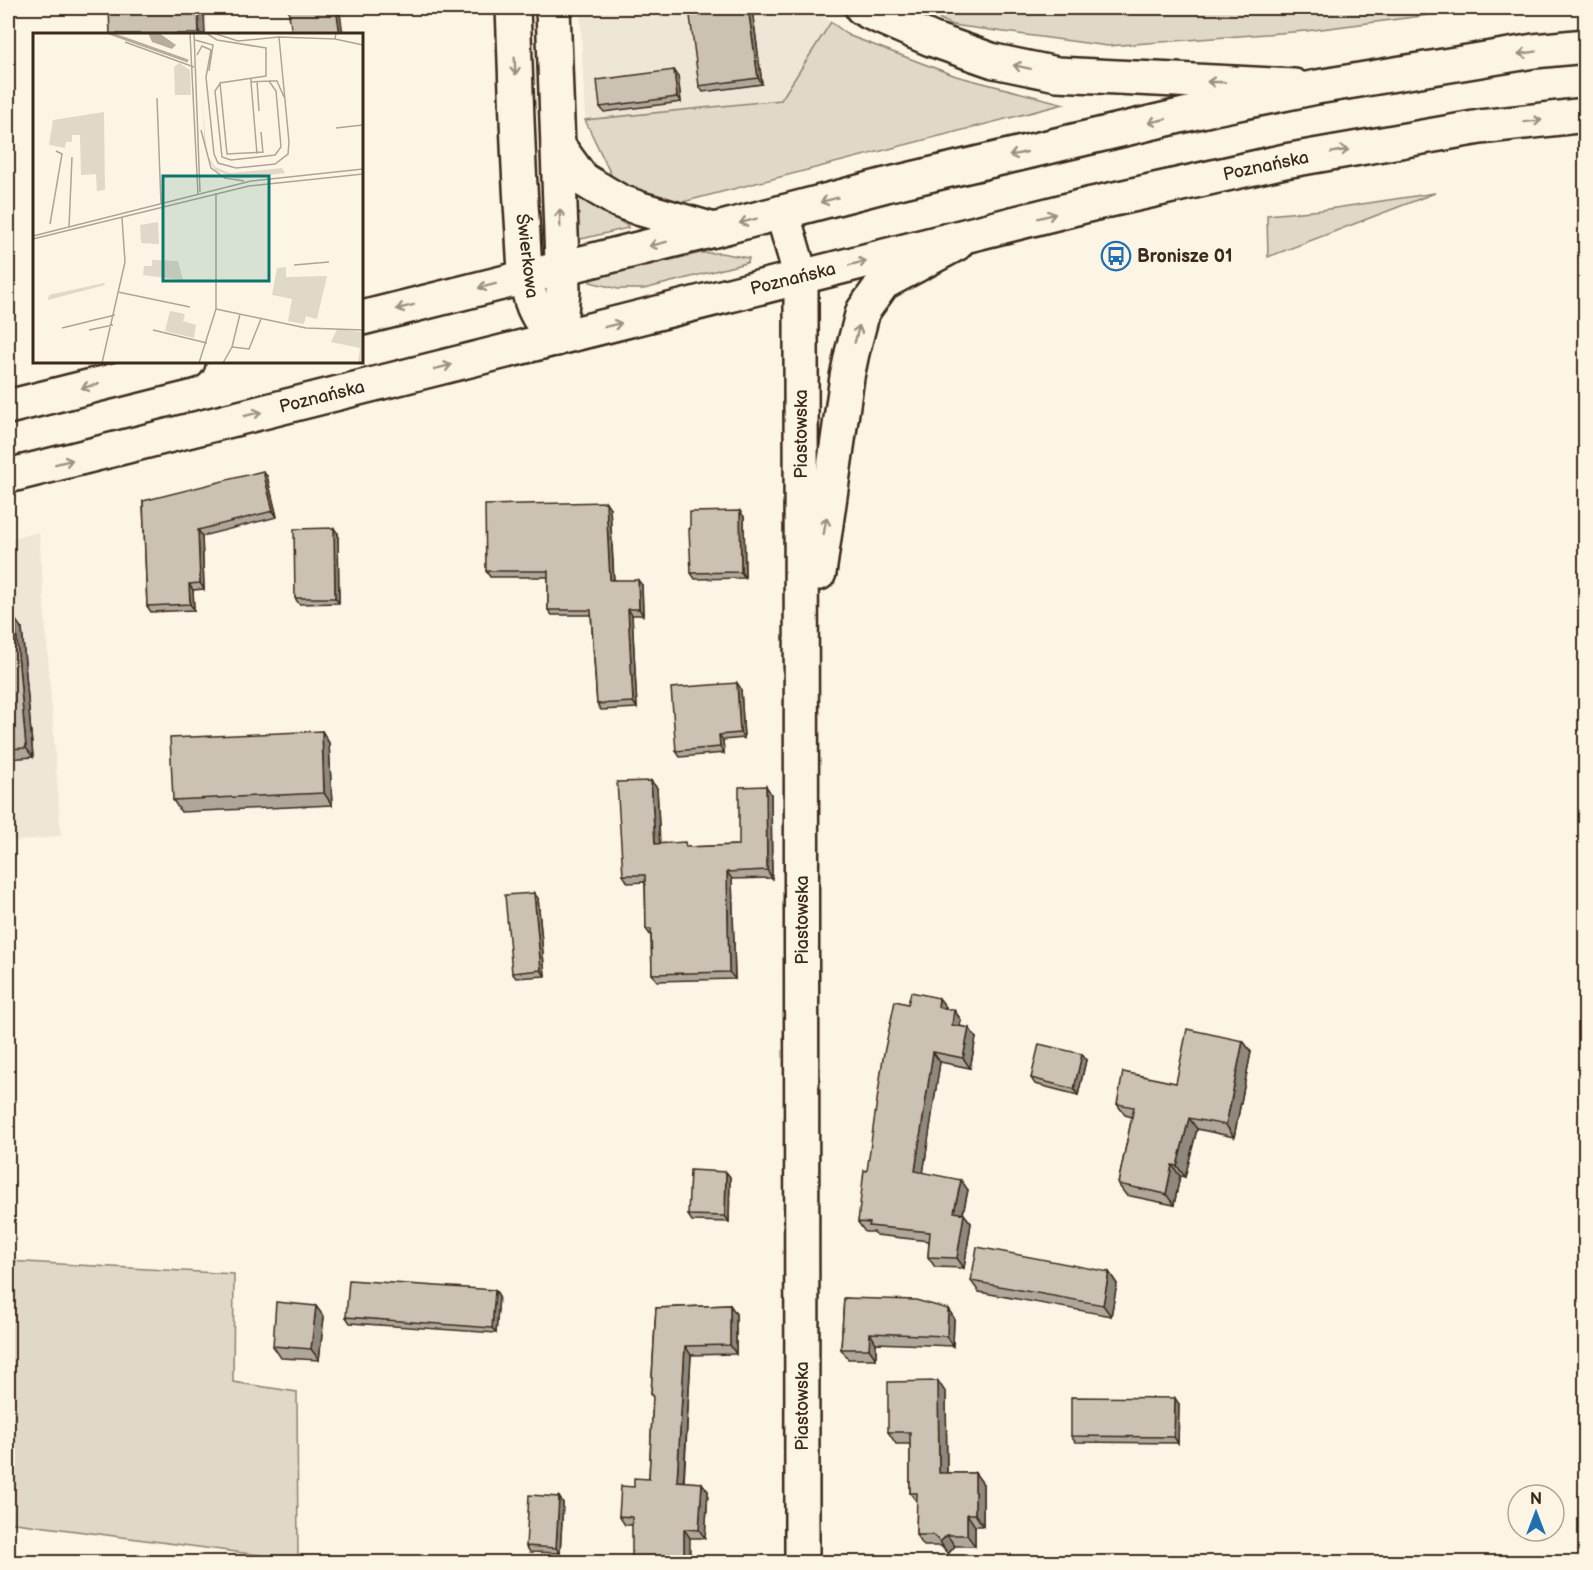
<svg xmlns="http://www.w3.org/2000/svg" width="1593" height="1570" viewBox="0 0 1593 1570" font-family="'Balsamiq Sans',sans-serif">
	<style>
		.built { fill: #eee6d6 }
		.green { fill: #e0d8c8; stroke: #8e8173; stroke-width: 1.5 }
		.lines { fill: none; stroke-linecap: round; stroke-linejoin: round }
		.tertiary-casing { stroke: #3b2a1e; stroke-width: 38 }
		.primary-casing { stroke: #3b2a1e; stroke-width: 38 }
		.tertiary { stroke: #fcf5e5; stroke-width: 33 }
		.primary { stroke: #fcf5e5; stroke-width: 33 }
		.wall { fill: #afa79a; stroke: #3b2a1e; stroke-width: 1.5 }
		.shaded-wall { fill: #8f887d; stroke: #3b2a1e; stroke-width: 1.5 }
		.building { fill: #ccc2b3; stroke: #3b2a1e; stroke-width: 1.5 }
		.oneway { stroke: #9c9082 }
		.labels { text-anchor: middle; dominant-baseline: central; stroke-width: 4.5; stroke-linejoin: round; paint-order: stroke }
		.street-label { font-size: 18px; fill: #3b2a1e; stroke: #fcf5e5 }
		.poi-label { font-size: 18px; font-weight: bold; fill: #3b2a1e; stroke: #fcf5e5; text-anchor: start }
		.inset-river { fill: none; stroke: #b7ad9e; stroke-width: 3 }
		.inset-road { fill: none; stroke: #afa495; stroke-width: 1.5 }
		.view { fill: #0f766e; fill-opacity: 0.15; stroke: #0f766e; stroke-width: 3 }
		.inset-edge { fill: none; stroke: #3b2a1e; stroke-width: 3 }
	</style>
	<rect width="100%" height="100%" fill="#fcf5e5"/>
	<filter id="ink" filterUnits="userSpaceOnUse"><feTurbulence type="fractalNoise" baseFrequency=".0167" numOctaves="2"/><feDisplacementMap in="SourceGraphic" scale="12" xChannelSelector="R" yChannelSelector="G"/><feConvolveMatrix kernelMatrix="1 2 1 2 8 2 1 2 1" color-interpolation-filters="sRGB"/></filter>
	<g filter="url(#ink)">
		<g class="built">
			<path d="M580,8H813L831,22L781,100L585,120Z"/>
			<path d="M39,532L61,836L8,842V540Z"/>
		</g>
		<g class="green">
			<path d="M919,8H1484L1306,31L1108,46L952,25Z"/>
			<path d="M831,22L850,36L956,76L1064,104L679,203L616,185L585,120L781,100Z"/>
			<path d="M579,191L600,210L628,226V228L577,240L575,195Z"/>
			<path d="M1435,193L1268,257L1267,215L1322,210Z"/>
			<path d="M701,253H721L749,258L748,262L746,263L644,289H618L590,282L591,278Z"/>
			<path d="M8,1261L234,1274L233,1382L297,1392L298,1560L8,1522Z"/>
		</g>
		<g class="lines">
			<g class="tertiary-casing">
				<g id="tertiary">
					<path d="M513,8C516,78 517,149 522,219C524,244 523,271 530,296C534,313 544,327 556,339"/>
					<path d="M553,8L563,290L560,324L556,339"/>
					<path d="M862,8L869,12L931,39L994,61L1057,74L1294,86"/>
					<path d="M558,146L582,179L619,201L641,209L714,230"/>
					<path d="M782,212L801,277L802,1562"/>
					<path d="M819,573L847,377L852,353L863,311L883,283L956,244"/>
				</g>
			</g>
			<g class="primary-casing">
				<g id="primary">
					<path d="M362,318L714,230L886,185L1214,108L1317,87L1534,51L1586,46"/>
					<path d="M8,407L188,362"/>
					<path d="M8,476L1092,204L1285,161L1480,127L1586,115"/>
				</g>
			</g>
			<use href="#tertiary" class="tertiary"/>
			<use href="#primary" class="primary"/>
		</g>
		<g class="wall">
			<path d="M752,8L762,84L703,92L699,86Z"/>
			<path d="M674,70L678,76L681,102L604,112L600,107Z"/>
			<path d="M267,476L277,517L202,536L204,589L193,590L194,610L151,612L147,606L143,501Z"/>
			<path d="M610,508L614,580L642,585L643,615H632L637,708L601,710L597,704L591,615H552L548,610V577H490L486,571Z"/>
			<path d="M744,517L745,578L695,579L691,573Z"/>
			<path d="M338,534L339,603L299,604L295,598Z"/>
			<path d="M8,620L22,629L33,757L8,759Z"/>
			<path d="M737,683L741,689L744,738L723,740L724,753L680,757L676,751Z"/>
			<path d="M322,731L329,743L332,805L181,812L173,800Z"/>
			<path d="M651,781L657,788L660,843L689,847L739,845L766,786L771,794L772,878L732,879L735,979L657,981L652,974L651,936L646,929L645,882L628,883L623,875Z"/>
			<path d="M538,898L545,976L516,978L512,973Z"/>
			<path d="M908,1004L946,1007V1009L954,1010L961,1020L960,1026L969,1028L976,1038L970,1068L940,1062L923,1173L968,1190L963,1214L971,1223L964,1268L935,1267L928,1257L929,1241L876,1235L874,1232H865L858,1222L867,1171Z"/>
			<path d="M1243,1041L1251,1052L1234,1137L1197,1129L1185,1177L1180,1176L1174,1205L1126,1195L1118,1184L1132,1117L1125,1115L1117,1104L1176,1083Z"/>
			<path d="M1086,1060L1078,1095L1035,1084L1031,1078Z"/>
			<path d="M726,1172L730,1177L729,1222L692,1221L688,1215Z"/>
			<path d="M1109,1272L1117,1284L1111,1316L979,1292L971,1281Z"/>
			<path d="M495,1290L499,1296L496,1333L350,1323L346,1317Z"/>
			<path d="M844,1298L948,1309L954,1318L953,1346L876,1343V1359H848L841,1349Z"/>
			<path d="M730,1305L736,1314V1354L691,1355L684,1482L708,1491L705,1538H690L632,1525H625L619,1516L634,1487L649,1479L653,1397L651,1395L656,1308Z"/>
			<path d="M324,1317L319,1360L281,1358L273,1346Z"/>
			<path d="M946,1393L947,1473H975L983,1484V1526H975V1546H955L948,1554L941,1546H924L916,1535L917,1502L910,1493V1444H896L888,1432Z"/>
			<path d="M1179,1404L1178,1443L1075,1442L1071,1436Z"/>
			<path d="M559,1497L563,1503L560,1553L530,1552L526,1546Z"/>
		</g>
		<g class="shaded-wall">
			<path d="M198,8H204L205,34H199Z"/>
			<path d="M336,8L340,13L343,34H340Z"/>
			<path d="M748,8H752L762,84L758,78Z"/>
			<path d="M674,70L678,76L681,102L677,97Z"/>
			<path d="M263,471L267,476L277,517L273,511Z"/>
			<path d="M606,502L610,508L614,586L610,580Z"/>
			<path d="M740,511L744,517L745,578L741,572Z"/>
			<path d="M334,528L338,534L339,603L335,598Z"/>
			<path d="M198,530L202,536L204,589L200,583Z"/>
			<path d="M638,580L642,585L643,615L639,609Z"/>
			<path d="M189,584L193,590L194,610L190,604Z"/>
			<path d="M628,609L632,615L637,708L633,702Z"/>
			<path d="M15,619L22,629L33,757L26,748Z"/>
			<path d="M737,683L741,689L744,738L740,733Z"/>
			<path d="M322,731L329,743L332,805L324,793Z"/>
			<path d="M719,735L723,740L724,753L720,747Z"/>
			<path d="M651,781L657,788L660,851L655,844Z"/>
			<path d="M766,786L771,794L772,878L767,870Z"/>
			<path d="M8,788L10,833L8,830Z"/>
			<path d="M727,872L732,879L735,979L729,972Z"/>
			<path d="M534,893L538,898L545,976L541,970Z"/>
			<path d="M939,998L946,1007L944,1017L938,1007Z"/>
			<path d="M954,1010L961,1020L958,1034L952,1025Z"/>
			<path d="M969,1028L976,1038L970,1068L963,1058Z"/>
			<path d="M1243,1041L1251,1052L1234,1137L1226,1125Z"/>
			<path d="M933,1052L940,1062L922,1181L915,1171Z"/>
			<path d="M1082,1054L1086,1060L1078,1095L1074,1089Z"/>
			<path d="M1189,1118L1197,1129L1185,1177L1177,1166Z"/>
			<path d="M1172,1165L1180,1176L1174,1205L1166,1194Z"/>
			<path d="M726,1172L730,1177L729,1222L725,1216Z"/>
			<path d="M961,1180L968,1190L961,1222L954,1212Z"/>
			<path d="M964,1214L971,1223L964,1268L957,1258Z"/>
			<path d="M1109,1272L1117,1284L1111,1316L1103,1305Z"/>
			<path d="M495,1290L499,1296L496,1333L492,1328Z"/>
			<path d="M730,1305L736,1314V1354L730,1345Z"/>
			<path d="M316,1306L324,1317L319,1360L311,1349Z"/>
			<path d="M948,1309L954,1318L953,1346L947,1336Z"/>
			<path d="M870,1333L876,1343V1359L869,1349Z"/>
			<path d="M685,1346L691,1355L683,1490L677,1481Z"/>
			<path d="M938,1381L946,1393L947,1484L939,1473Z"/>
			<path d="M1175,1398L1179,1404L1178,1443L1174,1437Z"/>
			<path d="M975,1473L983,1484V1526L975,1514Z"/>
			<path d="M702,1483L708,1491L705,1538L699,1530Z"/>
			<path d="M559,1497L563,1503L560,1553L556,1548Z"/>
			<path d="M967,1514L975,1526V1546L967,1535Z"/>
			<path d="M684,1529L690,1538V1563H684Z"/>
			<path d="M947,1535L955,1546L948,1554L940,1542Z"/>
		</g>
		<g class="building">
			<path d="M109,8H198L199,34H110Z"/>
			<path d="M288,8H317V10L336,8L340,34H292Z"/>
			<path d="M689,8H748L758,78L699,86Z"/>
			<path d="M674,70L677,97L600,107L597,80Z"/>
			<path d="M263,471L273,511L198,530L200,583L189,584L190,604L147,606L143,501Z"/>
			<path d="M606,502L610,580H638L639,609H628L633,702L597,704L591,610H548V571H486L485,505Z"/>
			<path d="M740,511L741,572L691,573L689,529H690V512Z"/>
			<path d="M334,528L335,598H295L294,529Z"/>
			<path d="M15,619L26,748L8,749V620Z"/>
			<path d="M737,683L740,733L719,735L720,747L676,751L671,688Z"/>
			<path d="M322,731L324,793L173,800L170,738Z"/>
			<path d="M651,781L655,844L685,842L686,847L739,845V787L766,786L767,870L727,872L729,972L652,974L651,929H646L645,875H623L617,782Z"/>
			<path d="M534,893L541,970L512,973L505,895Z"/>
			<path d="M911,992L939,998L938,1007L954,1010L952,1025L969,1028L963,1058L933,1052L915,1171L961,1180L954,1212L964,1214L957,1258L928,1257L930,1232L869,1226L870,1223L858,1222L864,1170L867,1171L883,1058L895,1001L908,1004Z"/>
			<path d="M1187,1029L1243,1041L1226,1125L1189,1118L1177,1166L1172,1165L1166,1194L1118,1184L1134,1107L1117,1104L1123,1072L1176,1083Z"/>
			<path d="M1039,1044L1082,1054L1074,1089L1031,1078Z"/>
			<path d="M690,1170L726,1172L725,1216L688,1215Z"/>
			<path d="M977,1247L1109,1272L1103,1305L971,1281Z"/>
			<path d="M349,1280L495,1290L492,1328L346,1317Z"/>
			<path d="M844,1298L916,1300L948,1309L947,1336L870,1333L869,1349H841Z"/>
			<path d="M276,1302L316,1306L311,1349L273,1346Z"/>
			<path d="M730,1305V1345L685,1346L677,1481L702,1483L699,1530L684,1529V1563H632V1517L619,1516L621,1486L634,1487V1478L649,1479L653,1395H651L656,1308Z"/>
			<path d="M938,1381L939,1473H975V1514H967V1535H947L940,1542L933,1535H916L917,1493H910V1432H888V1382Z"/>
			<path d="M1071,1397L1175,1398L1174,1437L1071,1436Z"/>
			<path d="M529,1495L559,1497L556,1548L526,1546Z"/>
		</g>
		<defs><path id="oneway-shaft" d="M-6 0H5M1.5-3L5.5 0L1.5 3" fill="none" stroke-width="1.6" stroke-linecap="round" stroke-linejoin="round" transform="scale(1.5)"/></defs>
		<g class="oneway">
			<use href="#oneway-shaft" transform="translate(1527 53) rotate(171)"/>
			<use href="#oneway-shaft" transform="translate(515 66) rotate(88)"/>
			<use href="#oneway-shaft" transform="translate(1022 67) rotate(-168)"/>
			<use href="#oneway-shaft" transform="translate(1216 82) rotate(-178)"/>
			<use href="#oneway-shaft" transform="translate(1157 121) rotate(167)"/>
			<use href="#oneway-shaft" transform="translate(1533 121) rotate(-6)"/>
			<use href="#oneway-shaft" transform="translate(1340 151) rotate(-10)"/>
			<use href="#oneway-shaft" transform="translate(1018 154) rotate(167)"/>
			<use href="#oneway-shaft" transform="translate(829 200) rotate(165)"/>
			<use href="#oneway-shaft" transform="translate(1047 216) rotate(-14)"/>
			<use href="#oneway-shaft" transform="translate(560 218) rotate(-92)"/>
			<use href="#oneway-shaft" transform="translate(748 221) rotate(165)"/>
			<use href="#oneway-shaft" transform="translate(658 244) rotate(166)"/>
			<use href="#oneway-shaft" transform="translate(858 263) rotate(-14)"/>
			<use href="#oneway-shaft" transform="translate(487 286) rotate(166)"/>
			<use href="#oneway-shaft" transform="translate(405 307) rotate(166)"/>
			<use href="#oneway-shaft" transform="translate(613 325) rotate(-14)"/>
			<use href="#oneway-shaft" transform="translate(857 334) rotate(-75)"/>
			<use href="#oneway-shaft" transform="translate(443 367) rotate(-14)"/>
			<use href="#oneway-shaft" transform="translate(90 386) rotate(166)"/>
			<use href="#oneway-shaft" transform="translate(253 414) rotate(-14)"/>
			<use href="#oneway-shaft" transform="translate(64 462) rotate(-14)"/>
			<use href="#oneway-shaft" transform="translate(825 526) rotate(-81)"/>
		</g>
	</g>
	<defs>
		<g id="bus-ring" transform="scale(1.5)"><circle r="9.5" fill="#fcf5e5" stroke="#1f6fb2" stroke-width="1.5"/><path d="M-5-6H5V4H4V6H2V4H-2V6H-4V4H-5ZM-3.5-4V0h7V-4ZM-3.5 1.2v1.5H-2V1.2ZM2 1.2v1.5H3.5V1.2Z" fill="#1f6fb2"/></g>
	</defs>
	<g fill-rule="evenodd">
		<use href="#bus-ring" x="1116" y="256"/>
	</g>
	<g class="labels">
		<g class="street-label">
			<text transform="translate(1266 166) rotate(-12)">Poznańska</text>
			<text transform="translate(527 256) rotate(83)">Świerkowa</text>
			<text transform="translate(793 279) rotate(-14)">Poznańska</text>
			<text transform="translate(322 397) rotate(-14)">Poznańska</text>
			<text transform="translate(801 434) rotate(-90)">Piastowska</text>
			<text transform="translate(802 920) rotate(-90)">Piastowska</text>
			<text transform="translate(802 1406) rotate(-90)">Piastowska</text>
		</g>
		<g class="poi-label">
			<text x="1137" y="256">Bronisze 01</text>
		</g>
	</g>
	<g transform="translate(33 33)">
		<rect width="330" height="330" fill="#fcf5e5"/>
		<path d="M146,30L157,37L158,62H142L141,34ZM169,67L174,122L182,134L197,140L249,135L252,140L204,146L182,137L175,125L172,114ZM71,79L72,157L64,158L63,141L48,142L47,102H39V109H33L32,115L16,112L20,87ZM125,189L126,211L108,210L107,192ZM119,227L145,228L150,247L110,242L111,233H119ZM253,234V244L294,243L284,286L273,283L271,291L255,288L259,266L239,262L244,235ZM71,250L72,252L15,267L16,262ZM137,278L152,281L150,288L163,292L161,305L132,298ZM304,296L330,299V330H325L327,315L298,309Z" fill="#e0d8c8"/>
		<path d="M115,0H126L143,12L139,16L119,9Z" fill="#b7ad9e"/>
		<path class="inset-river" d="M76,0L155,28"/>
		<path class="inset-road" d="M157,0L165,162M161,0L167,159M173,0L184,7L233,15V43L187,50L194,121L230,119M180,0L205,8L246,4M302,6L330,12M162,7L180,12L176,38M92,9L161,34M164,22L169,13L178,17L173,44L181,121L185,130L203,135L242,131L255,121L256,109L246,4L302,6L303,0M224,48L226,78M236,48H244L251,64M188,49L182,58L189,124L198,127L242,122L248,114L243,58L236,48L218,49V45M218,49L224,121M124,65L128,171M303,95L330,92M168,97L178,135L192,145L211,148M228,99L230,120M17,191L29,121L23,118M36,194L39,124M0,203L218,148L330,136M0,206L216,153L330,141M261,232L296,229M85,259L157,274M183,276L273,295L330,297M29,295L82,282M56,297L80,292M120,297L174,310M199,314L216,316L228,286M69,330L92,229L89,185M166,330L183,276V160M190,330L199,314L207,281"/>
		<path class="view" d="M130,143H236V248H130Z"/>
		<rect width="330" height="330" class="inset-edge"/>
	</g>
	<rect width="1593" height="1570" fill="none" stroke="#fcf5e5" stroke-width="30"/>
	<rect x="15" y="15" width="1563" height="1540" fill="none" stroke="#3b2a1e" stroke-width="2" filter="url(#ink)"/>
	<g transform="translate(1536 1513)"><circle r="28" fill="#fcf5e5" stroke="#afa495" stroke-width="1.5"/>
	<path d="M0-4.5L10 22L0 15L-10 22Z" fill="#1f6fb2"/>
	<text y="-9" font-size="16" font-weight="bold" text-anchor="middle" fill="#3b2a1e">N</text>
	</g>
</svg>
